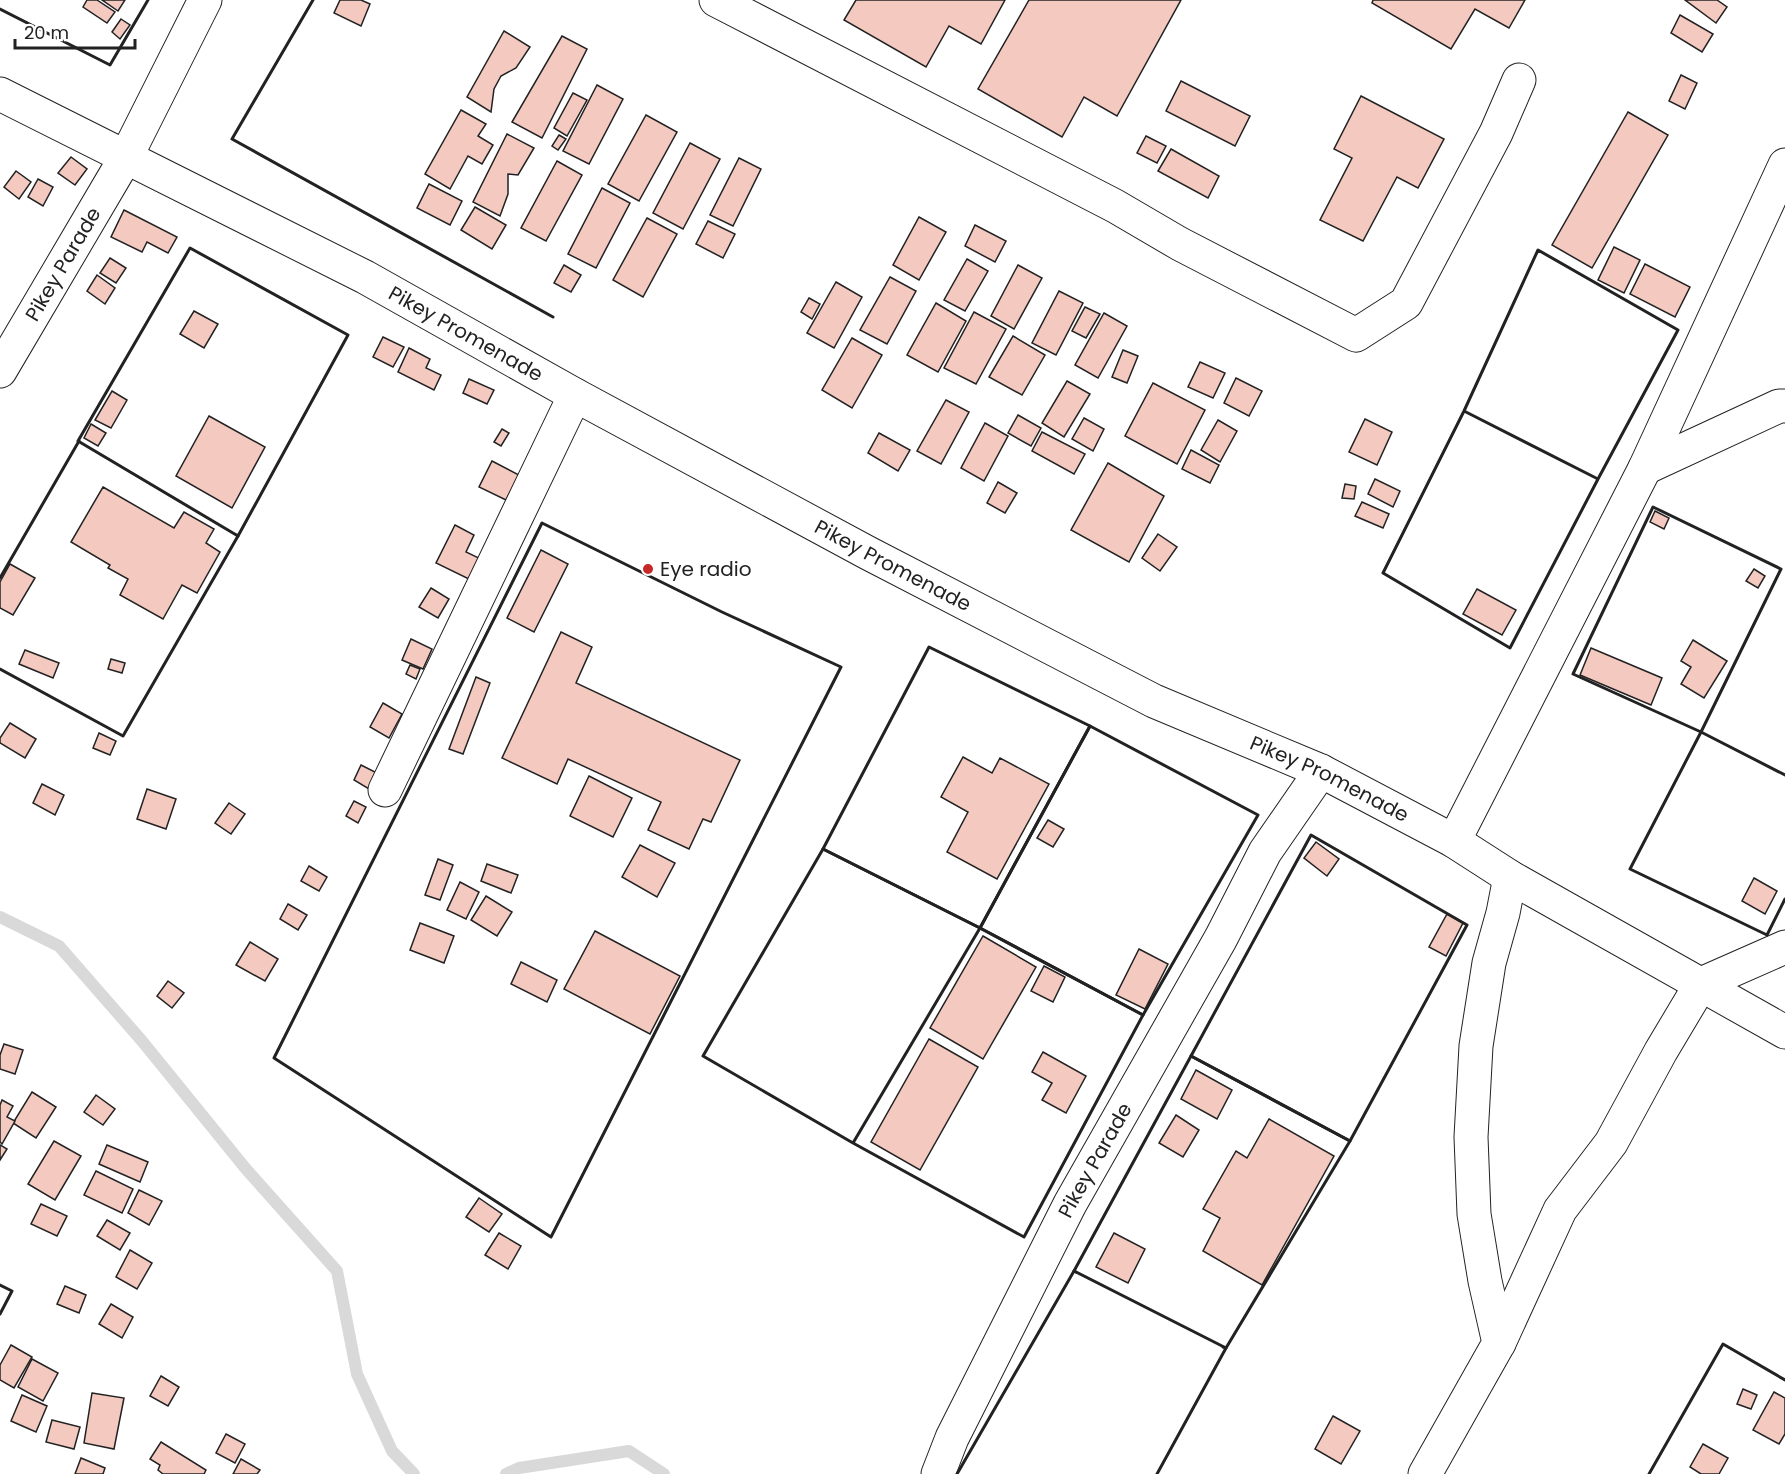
<svg xmlns="http://www.w3.org/2000/svg" width="1785" height="1474" viewBox="0 0 1785 1474" font-family="Poppins,sans-serif">
	<style>
		.lines { fill: none; stroke-linecap: round; stroke-linejoin: round }
		.stream { stroke: #d9d9d9; stroke-width: 12 }
		.building { fill: #f3c9c0; stroke: #222; stroke-width: 1.5 }
		.street-casing { stroke: #222; stroke-width: 35 }
		.secondary-casing { stroke: #222; stroke-width: 35 }
		.street { stroke: #fff; stroke-width: 33 }
		.secondary { stroke: #fff; stroke-width: 33 }
		.wall { stroke: #222; stroke-width: 3 }
		.poi-dot { fill: #c62828; stroke: #fff; stroke-width: 2 }
		.labels { text-anchor: middle; dominant-baseline: central; stroke-width: 4.5; stroke-linejoin: round; paint-order: stroke }
		.street-label { font-size: 20px; fill: #222; stroke: #fff }
		.poi-label { font-size: 20px; fill: #222; stroke: #fff; text-anchor: start }
	</style>
	<rect width="100%" height="100%" fill="#fff"/>
	<g class="lines">
		<g class="stream">
			<path d="M0,917L59,946L142,1041L246,1169L337,1271L357,1374L392,1451L414,1474"/>
			<path d="M506,1474L519,1468L629,1451L664,1474"/>
		</g>
	</g>
	<g class="building">
		<path d="M87,0H97L115,12L107,23L83,7Z"/>
		<path d="M102,0H125L118,11Z"/>
		<path d="M340,0H361L370,4L361,26L334,13Z"/>
		<path d="M856,0H1005L981,44L949,26L926,67L844,20Z"/>
		<path d="M1029,0H1181L1117,116L1084,97L1062,137L978,89Z"/>
		<path d="M1373,0H1525L1509,28L1475,9L1451,49L1372,3Z"/>
		<path d="M1685,0H1717L1727,7L1716,23Z"/>
		<path d="M1680,15L1713,34L1702,52L1671,33Z"/>
		<path d="M121,19L130,25L120,39L112,32Z"/>
		<path d="M504,31L530,47L516,68L501,76L494,89L491,112L467,97Z"/>
		<path d="M562,36L587,49L542,138L512,122Z"/>
		<path d="M1681,75L1697,83L1685,109L1669,101Z"/>
		<path d="M1181,81L1250,116L1235,146L1166,111Z"/>
		<path d="M597,85L623,99L589,164L563,151Z"/>
		<path d="M573,93L587,100L567,136L554,128Z"/>
		<path d="M1361,96L1444,139L1418,188L1397,177L1363,241L1320,220L1352,158L1334,149Z"/>
		<path d="M461,110L486,124L478,136L493,145L482,164L468,156L450,189L425,174Z"/>
		<path d="M1628,112L1668,135L1592,268L1552,245Z"/>
		<path d="M646,115L677,132L639,201L608,184Z"/>
		<path d="M507,134L534,148L518,175L508,174V194L500,216L473,202Z"/>
		<path d="M559,135L566,139L558,150L552,146Z"/>
		<path d="M1146,136L1166,146L1157,163L1137,153Z"/>
		<path d="M690,143L720,159L683,229L653,213Z"/>
		<path d="M1171,149L1219,176L1208,198L1158,171Z"/>
		<path d="M71,157L87,169L75,185L58,173Z"/>
		<path d="M739,158L761,169L733,226L710,215Z"/>
		<path d="M557,161L582,175L546,241L521,228Z"/>
		<path d="M16,171L31,182L19,199L4,187Z"/>
		<path d="M38,179L53,187L43,206L28,197Z"/>
		<path d="M429,184L462,201L450,225L417,208Z"/>
		<path d="M602,188L630,203L596,268L568,254Z"/>
		<path d="M475,207L506,225L492,249L461,230Z"/>
		<path d="M124,210L177,237L168,253L147,242L142,252L111,237Z"/>
		<path d="M919,217L946,232L919,280L893,265Z"/>
		<path d="M647,218L677,234L643,297L613,280Z"/>
		<path d="M708,221L735,234L723,258L696,244Z"/>
		<path d="M975,225L1006,241L995,262L965,246Z"/>
		<path d="M1614,247L1640,260L1624,293L1598,280Z"/>
		<path d="M110,258L126,268L116,283L100,273Z"/>
		<path d="M967,259L988,271L965,311L944,300Z"/>
		<path d="M1645,264L1690,287L1675,317L1630,294Z"/>
		<path d="M564,265L581,275L571,292L554,283Z"/>
		<path d="M1018,265L1042,278L1014,329L991,316Z"/>
		<path d="M97,275L115,288L105,304L87,291Z"/>
		<path d="M890,277L916,291L887,344L860,330Z"/>
		<path d="M836,282L862,297L834,348L807,333Z"/>
		<path d="M1059,291L1083,303L1056,355L1032,343Z"/>
		<path d="M809,298L820,304L812,319L801,312Z"/>
		<path d="M936,303L966,321L938,372L907,355Z"/>
		<path d="M1085,307L1100,314L1086,338L1072,331Z"/>
		<path d="M194,311L218,324L204,348L180,334Z"/>
		<path d="M974,312L1006,329L976,384L944,368Z"/>
		<path d="M1104,313L1127,326L1098,378L1075,365Z"/>
		<path d="M1013,336L1045,355L1022,395L989,377Z"/>
		<path d="M383,337L404,347L393,367L373,357Z"/>
		<path d="M852,338L882,355L852,408L822,390Z"/>
		<path d="M409,348L430,359L426,368L441,375L434,390L398,372Z"/>
		<path d="M1123,350L1138,356L1127,383L1112,377Z"/>
		<path d="M1200,362L1225,373L1213,398L1188,387Z"/>
		<path d="M1236,378L1262,391L1249,416L1224,403Z"/>
		<path d="M469,379L494,390L487,404L463,393Z"/>
		<path d="M1067,381L1090,394L1064,437L1042,423Z"/>
		<path d="M1153,383L1205,410L1177,464L1125,436Z"/>
		<path d="M112,391L127,400L111,428L95,420Z"/>
		<path d="M946,400L969,412L941,464L917,451Z"/>
		<path d="M1018,415L1041,428L1031,446L1008,433Z"/>
		<path d="M209,416L265,447L232,508L176,476Z"/>
		<path d="M1084,418L1104,429L1093,451L1072,439Z"/>
		<path d="M1365,419L1392,432L1377,465L1349,452Z"/>
		<path d="M1218,420L1237,431L1220,462L1201,450Z"/>
		<path d="M985,423L1008,436L984,481L961,468Z"/>
		<path d="M91,424L106,433L98,446L84,438Z"/>
		<path d="M502,429L509,433L501,446L494,442Z"/>
		<path d="M1042,432L1085,454L1074,474L1032,451Z"/>
		<path d="M879,433L910,450L898,471L868,453Z"/>
		<path d="M1191,450L1219,465L1210,483L1182,469Z"/>
		<path d="M492,461L519,475L506,500L479,487Z"/>
		<path d="M1108,463L1164,496L1129,562L1071,530Z"/>
		<path d="M1375,479L1400,491L1393,507L1368,494Z"/>
		<path d="M998,482L1017,493L1005,513L987,503Z"/>
		<path d="M1345,484L1356,486L1354,499L1342,498Z"/>
		<path d="M103,487L174,528L184,512L214,529L206,543L220,552L197,593L182,585L163,619L120,595L128,579L108,568L110,565L71,542Z"/>
		<path d="M1362,502L1389,514L1383,528L1355,516Z"/>
		<path d="M1655,511L1669,518L1664,529L1650,522Z"/>
		<path d="M455,525L474,535L466,552L485,561L475,582L436,563Z"/>
		<path d="M1158,534L1177,547L1160,571L1142,558Z"/>
		<path d="M541,550L568,564L534,632L507,618Z"/>
		<path d="M10,564L35,578L13,615L0,608V582Z"/>
		<path d="M1754,569L1765,576L1758,588L1746,581Z"/>
		<path d="M431,588L449,599L438,618L419,607Z"/>
		<path d="M1477,589L1516,610L1502,635L1463,614Z"/>
		<path d="M561,632L592,647L576,683L740,760L711,822L703,819L689,849L648,830L661,802L568,759L557,784L502,758Z"/>
		<path d="M411,639L432,649L423,669L402,660Z"/>
		<path d="M1693,640L1727,661L1704,698L1681,684L1691,667L1681,661Z"/>
		<path d="M1591,648L1662,678L1651,705L1580,675Z"/>
		<path d="M25,650L59,663L53,678L19,664Z"/>
		<path d="M111,659L125,663L122,673L108,669Z"/>
		<path d="M410,665L420,669L416,679L406,674Z"/>
		<path d="M476,677L490,683L463,754L449,749Z"/>
		<path d="M383,703L402,714L389,738L370,727Z"/>
		<path d="M10,723L36,739L25,758L0,743V738Z"/>
		<path d="M99,733L116,741L110,755L93,748Z"/>
		<path d="M963,757L992,773L1000,758L1049,784L997,879L947,852L968,812L941,797Z"/>
		<path d="M361,765L377,773L369,789L354,780Z"/>
		<path d="M589,776L632,798L613,837L570,816Z"/>
		<path d="M42,784L64,795L55,815L33,803Z"/>
		<path d="M147,789L176,799L166,829L137,819Z"/>
		<path d="M354,801L366,807L358,823L346,816Z"/>
		<path d="M229,803L245,814L231,834L215,823Z"/>
		<path d="M1048,820L1064,829L1053,847L1037,838Z"/>
		<path d="M1316,842L1339,859L1327,876L1304,858Z"/>
		<path d="M640,845L675,863L657,897L622,877Z"/>
		<path d="M438,859L453,865L440,900L425,895Z"/>
		<path d="M487,864L518,875L511,893L481,881Z"/>
		<path d="M309,866L327,877L319,891L301,881Z"/>
		<path d="M1754,878L1777,891L1765,914L1742,901Z"/>
		<path d="M460,882L479,892L466,919L447,910Z"/>
		<path d="M486,896L512,912L497,936L471,920Z"/>
		<path d="M288,904L307,915L298,930L280,919Z"/>
		<path d="M1447,914L1463,923L1446,956L1429,947Z"/>
		<path d="M420,923L454,936L444,963L410,950Z"/>
		<path d="M595,931L680,976L650,1034L564,989Z"/>
		<path d="M983,936L1036,967L983,1059L930,1028Z"/>
		<path d="M250,942L278,959L265,981L236,965Z"/>
		<path d="M1139,949L1168,964L1145,1009L1116,995Z"/>
		<path d="M521,962L557,980L547,1002L511,984Z"/>
		<path d="M1044,966L1065,977L1053,1002L1031,991Z"/>
		<path d="M168,981L184,993L172,1008L157,996Z"/>
		<path d="M929,1039L978,1067L920,1170L871,1142Z"/>
		<path d="M4,1044L23,1050L15,1074L0,1069V1055Z"/>
		<path d="M1043,1052L1086,1076L1066,1113L1042,1100L1052,1083L1032,1072Z"/>
		<path d="M1196,1070L1232,1090L1217,1119L1181,1099Z"/>
		<path d="M32,1092L56,1107L36,1138L13,1123Z"/>
		<path d="M96,1095L115,1109L103,1125L84,1112Z"/>
		<path d="M2,1100L13,1106L7,1117L15,1121L2,1144L0,1142V1105Z"/>
		<path d="M1176,1115L1199,1130L1183,1157L1159,1143Z"/>
		<path d="M1269,1119L1334,1156L1262,1285L1203,1251L1220,1218L1203,1209L1236,1151L1247,1158Z"/>
		<path d="M54,1141L81,1156L55,1200L28,1184Z"/>
		<path d="M0,1145L7,1149L0,1160Z"/>
		<path d="M107,1145L148,1162L140,1182L99,1164Z"/>
		<path d="M96,1171L133,1189L122,1213L84,1195Z"/>
		<path d="M139,1190L162,1201L149,1225L128,1213Z"/>
		<path d="M479,1198L502,1214L489,1232L466,1217Z"/>
		<path d="M41,1204L67,1216L57,1236L31,1224Z"/>
		<path d="M107,1220L130,1233L120,1250L97,1236Z"/>
		<path d="M499,1233L521,1246L508,1269L485,1255Z"/>
		<path d="M1114,1233L1145,1249L1128,1283L1096,1267Z"/>
		<path d="M130,1250L152,1263L137,1289L116,1277Z"/>
		<path d="M65,1286L86,1295L79,1313L57,1304Z"/>
		<path d="M111,1304L133,1317L122,1338L99,1324Z"/>
		<path d="M11,1345L32,1357L14,1388L0,1380V1365Z"/>
		<path d="M32,1359L58,1373L43,1401L18,1387Z"/>
		<path d="M161,1376L179,1387L168,1406L150,1396Z"/>
		<path d="M1743,1389L1757,1395L1751,1409L1737,1404Z"/>
		<path d="M1774,1392L1785,1398V1434L1779,1444L1753,1430Z"/>
		<path d="M92,1393L124,1398L114,1449L84,1443Z"/>
		<path d="M22,1395L47,1406L36,1432L11,1421Z"/>
		<path d="M1333,1416L1360,1431L1341,1464L1315,1449Z"/>
		<path d="M52,1420L80,1427L74,1449L46,1442Z"/>
		<path d="M226,1434L245,1444L235,1463L216,1453Z"/>
		<path d="M161,1442L206,1470L204,1474H163L158,1470L160,1465L150,1459Z"/>
		<path d="M1703,1444L1728,1458L1719,1474H1701L1690,1467Z"/>
		<path d="M81,1458L105,1468L103,1474H75Z"/>
		<path d="M241,1459L260,1470L257,1474H233Z"/>
	</g>
	<g class="lines">
		<g class="street-casing">
			<g id="street">
				<path d="M716,0L1115,206L1180,244L1356,335L1406,303L1496,133L1519,80"/>
				<path id="s1" d="M0,371L126,157L205,0"/>
				<path d="M1645,468L1779,406H1785"/>
				<path d="M385,790L575,395"/>
				<path d="M1454,841L1645,468L1785,165"/>
				<path d="M1499,1343L1560,1210L1611,1143L1661,1051L1701,984L1785,947"/>
				<path id="s2" d="M938,1474L952,1438L1070,1204L1221,938L1265,852L1321,771"/>
				<path d="M1425,1474L1499,1343L1485,1281L1474,1214L1471,1137L1476,1046L1489,963L1503,913L1510,877"/>
			</g>
		</g>
		<g class="secondary-casing">
			<g id="secondary">
				<path id="s3" d="M0,94L365,277L575,395L868,553L1154,701L1321,771L1454,841L1510,877L1785,1032"/>
			</g>
		</g>
		<use href="#street" class="street"/>
		<use href="#secondary" class="secondary"/>
		<g class="wall">
			<path d="M313,0L232,139L553,317"/>
			<path d="M0,9L110,65L148,0"/>
			<path d="M190,248L348,335L238,536L78,441Z"/>
			<path d="M1464,411L1598,479L1678,330L1538,250L1464,411L1383,573L1510,648L1598,479L1464,411"/>
			<path d="M542,523L722,612L841,667L551,1237L274,1058Z"/>
			<path d="M0,578L79,441"/>
			<path d="M929,647L1090,726L980,928L823,849Z"/>
			<path d="M0,669L123,736L238,536L237,535"/>
			<path d="M1090,726L1258,815L1143,1015L980,928Z"/>
			<path d="M1785,775L1701,732L1573,674L1653,507L1781,569L1701,732L1630,869L1767,935L1785,899"/>
			<path d="M1311,835L1467,925L1350,1141L1191,1056Z"/>
			<path d="M980,928L853,1143L703,1056L823,849L980,928L1143,1015L1024,1237L853,1143L980,928"/>
			<path d="M1191,1056L1350,1141L1226,1348L1074,1271Z"/>
			<path d="M0,1285L12,1291L0,1314"/>
			<path d="M957,1474L1074,1271L1076,1272"/>
			<path d="M1157,1474L1226,1348L1223,1347"/>
			<path d="M1649,1474L1723,1344L1785,1380"/>
		</g>
	</g>
	<circle class="poi-dot" cx="648" cy="569" r="6"/>
	<g class="labels">
		<g class="street-label">
			<text stroke="none"><textPath href="#s1" startOffset="124">Pikey Parade</textPath></text>
			<text stroke="none"><textPath href="#s3" startOffset="524">Pikey Promenade</textPath></text>
			<text stroke="none"><textPath href="#s3" startOffset="1010">Pikey Promenade</textPath></text>
			<text stroke="none"><textPath href="#s3" startOffset="1496">Pikey Promenade</textPath></text>
			<text stroke="none"><textPath href="#s2" startOffset="351">Pikey Parade</textPath></text>
		</g>
		<g class="poi-label">
			<text x="660" y="569">Eye radio</text>
		</g>
	</g>
	<path d="M15 39v9h120v-9" fill="none" stroke="#222222" stroke-width="3"/>
	<text x="24" y="39" font-size="18" fill="#222222" stroke="#ffffff" stroke-width="4.5" paint-order="stroke">20 m</text>
</svg>
